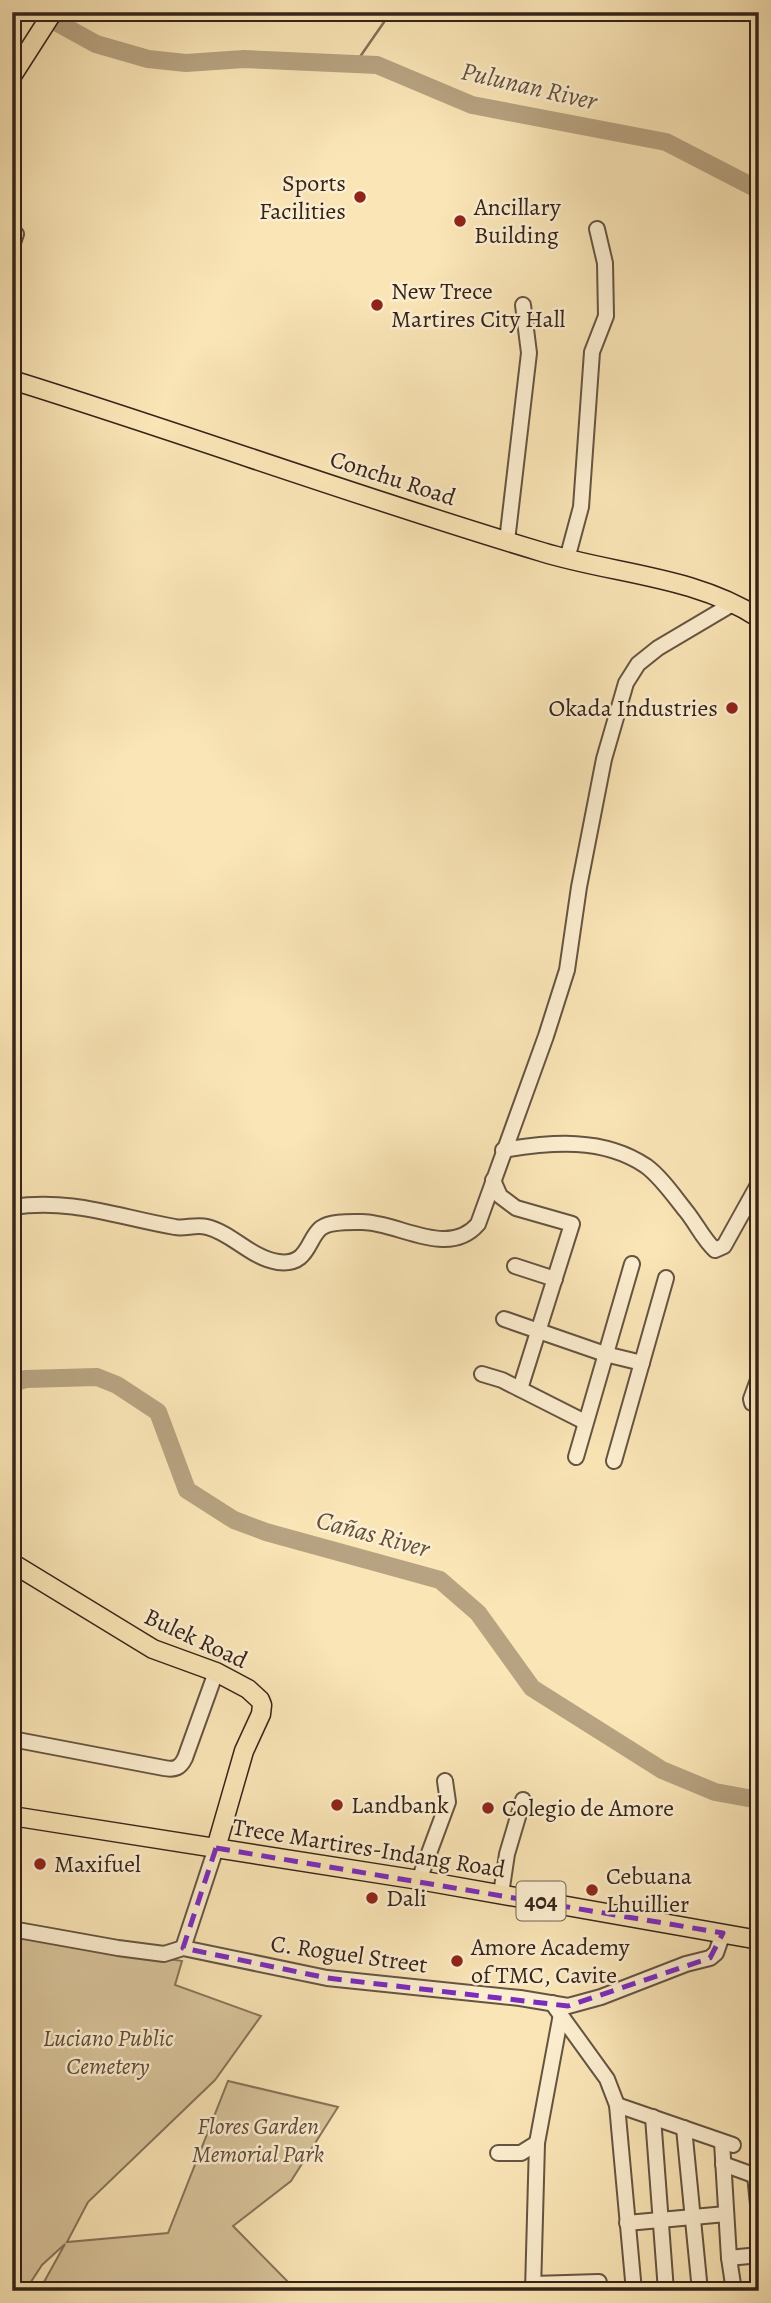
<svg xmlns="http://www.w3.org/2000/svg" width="771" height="2303" viewBox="0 0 771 2303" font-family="Alegreya,serif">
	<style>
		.green { fill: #d9c49b; stroke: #87745a; stroke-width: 2 }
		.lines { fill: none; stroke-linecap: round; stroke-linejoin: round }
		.stream { stroke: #837058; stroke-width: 2.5 }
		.river { stroke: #b7a381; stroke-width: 18 }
		.minor-casing { stroke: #665441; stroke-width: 18 }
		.major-casing { stroke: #35231a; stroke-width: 21 }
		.minor { stroke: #fceed0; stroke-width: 14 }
		.major { stroke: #fae5b6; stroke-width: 18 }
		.marked { fill: none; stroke: #7b2cbf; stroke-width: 5; stroke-dasharray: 14 9; stroke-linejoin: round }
		.poi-dot { fill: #8f2418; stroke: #fceed0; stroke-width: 2.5 }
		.labels { text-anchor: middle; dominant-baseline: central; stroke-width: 5; stroke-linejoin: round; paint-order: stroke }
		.shield { fill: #fceed0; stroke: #716051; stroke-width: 2 }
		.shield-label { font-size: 23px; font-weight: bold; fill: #35231a }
		.poi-label { font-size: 24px; fill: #35231a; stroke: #fceed0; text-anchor: start }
		.street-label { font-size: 24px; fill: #35231a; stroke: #fceed0 }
		.park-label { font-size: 24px; font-style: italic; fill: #5e4b3a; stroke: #fceed0 }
		.water-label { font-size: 26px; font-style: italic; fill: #62503e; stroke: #fceed0 }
	</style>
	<rect width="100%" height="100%" fill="#fae5b6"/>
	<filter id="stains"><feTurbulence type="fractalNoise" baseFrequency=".00286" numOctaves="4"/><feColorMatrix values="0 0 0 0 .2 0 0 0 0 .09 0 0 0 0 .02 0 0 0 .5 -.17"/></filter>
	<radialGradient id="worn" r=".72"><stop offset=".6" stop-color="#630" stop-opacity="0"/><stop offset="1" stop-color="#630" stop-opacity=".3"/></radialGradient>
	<path class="green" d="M12,1934L182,1961L175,1985L261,2016L215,2080L88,2202L67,2242L168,2233L228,2081L338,2107L291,2181L233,2226L297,2291H39L65,2244L42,2265L25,2291H12Z"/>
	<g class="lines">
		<path class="stream" d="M355,64L391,12"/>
		<g class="river">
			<path d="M38,12L96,44L148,59L186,63L244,59L377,65L472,105L666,142L759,190"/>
			<path d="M12,1383L26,1379L97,1377L117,1385L158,1412L187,1490L234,1520L266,1532L440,1580L478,1613L532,1688L662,1770L715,1792L759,1800"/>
		</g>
		<g class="minor-casing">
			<g id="minor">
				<path d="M12,246L16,234"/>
				<path d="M507,541L529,353L523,305"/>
				<path d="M567,559L581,507L592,352L606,316L605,263L597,229"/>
				<path d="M503,1150C551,1142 603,1137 646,1166C661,1177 674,1196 686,1211C696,1223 703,1239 715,1250L724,1246L759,1183"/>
				<path d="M493,1180L500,1196L516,1208L572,1224L520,1389"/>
				<path d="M12,1207C72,1198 117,1217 175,1227C185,1229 196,1224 207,1227C232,1233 251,1258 278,1262C309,1266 307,1239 321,1228C330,1221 351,1222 362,1222C398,1222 448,1259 478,1224L546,1036L567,970L579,887L604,759L626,683L638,664L658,648L734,603"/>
				<path d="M515,1266L555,1279"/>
				<path d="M504,1319L605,1354L642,1363"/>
				<path d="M482,1374L502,1380L585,1422"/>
				<path d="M759,1377L751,1399L752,1403L759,1406"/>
				<path d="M576,1457L632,1264"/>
				<path d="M614,1461L666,1278"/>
				<path d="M12,1739L164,1768C175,1770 180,1768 185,1758L216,1672"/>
				<path d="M419,1880L448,1802L445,1781"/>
				<path d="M501,1894L507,1854L523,1800"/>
				<path d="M12,1929L118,1948L164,1954L183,1948L327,1978L520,1998L568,2006L601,1997L686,1964L710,1958L716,1953L723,1933"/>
				<path d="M183,1948L216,1848"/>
				<path d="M552,2003L607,2079L617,2105L634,2291"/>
				<path d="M617,2105L733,2145"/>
				<path d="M653,2117L666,2291"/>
				<path d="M684,2128L700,2291"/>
				<path d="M722,2142L729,2258L734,2291"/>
				<path d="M498,2153H521L537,2143"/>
				<path d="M723,2164L759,2177"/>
				<path d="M755,2175L759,2214"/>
				<path d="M627,2223L726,2214"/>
				<path d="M729,2258L759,2255"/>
				<path d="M533,2284L599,2282"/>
				<path d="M533,2291L537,2143L561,2014"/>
			</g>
		</g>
		<g class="major-casing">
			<g id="major">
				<path d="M12,76L53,12"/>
				<path d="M12,380C189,435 364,499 542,552C613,574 695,576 759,618"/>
				<path d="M12,1563L153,1649L216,1672L248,1689L260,1700L262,1705L261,1714L244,1751L216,1848"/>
				<path d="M12,1816L419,1880L759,1940"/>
			</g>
		</g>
		<use href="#minor" class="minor"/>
		<use href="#major" class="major"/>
	</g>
	<path class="marked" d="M216,1848L723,1933L710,1958L568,2006L327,1978L183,1948Z"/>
	<g class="poi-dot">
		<circle cx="360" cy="197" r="7"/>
		<circle cx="460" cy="221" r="7"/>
		<circle cx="377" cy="305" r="7"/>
		<circle cx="732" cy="708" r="7"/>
		<circle cx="337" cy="1805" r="7"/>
		<circle cx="488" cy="1808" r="7"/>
		<circle cx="40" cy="1864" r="7"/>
		<circle cx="592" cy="1890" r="7"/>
		<circle cx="372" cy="1898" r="7"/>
		<circle cx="457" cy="1961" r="7"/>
	</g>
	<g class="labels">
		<rect class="shield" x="516.5" y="1881.5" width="49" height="39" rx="5"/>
		<g class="shield-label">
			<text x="541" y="1901">404</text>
		</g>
		<g class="poi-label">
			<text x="346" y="183" text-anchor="end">Sports<tspan x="346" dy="28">Facilities</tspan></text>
			<text x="474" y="207">Ancillary<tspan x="474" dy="28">Building</tspan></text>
			<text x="391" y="291">New Trece<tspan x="391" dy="28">Martires City Hall</tspan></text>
			<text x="718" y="708" text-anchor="end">Okada Industries</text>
			<text x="351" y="1805">Landbank</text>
			<text x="502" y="1808">Colegio de Amore</text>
			<text x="54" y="1864">Maxifuel</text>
			<text x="606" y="1876">Cebuana<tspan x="606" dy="28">Lhuillier</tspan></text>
			<text x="386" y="1898">Dali</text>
			<text x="471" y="1947">Amore Academy<tspan x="471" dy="28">of TMC, Cavite</tspan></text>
		</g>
		<g class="street-label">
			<text transform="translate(393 478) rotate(18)">Conchu Road</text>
			<text transform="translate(196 1638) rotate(25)">Bulek Road</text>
			<text transform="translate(369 1848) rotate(9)">Trece Martires-Indang Road</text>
			<text transform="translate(349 1954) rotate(8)">C. Roguel Street</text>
		</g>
		<g class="park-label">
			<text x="108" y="2038">Luciano Public<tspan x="108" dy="28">Cemetery</tspan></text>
			<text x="258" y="2126">Flores Garden<tspan x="258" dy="28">Memorial Park</tspan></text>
		</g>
		<g class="water-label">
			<text transform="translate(529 86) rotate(13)">Pulunan River</text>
			<text transform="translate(373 1534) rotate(15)">Cañas River</text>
		</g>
	</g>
	<rect width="771" height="2303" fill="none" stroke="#fae5b6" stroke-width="42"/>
	<rect x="14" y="14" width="743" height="2275" fill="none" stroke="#35231a" stroke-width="3.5"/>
	<rect x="21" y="21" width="729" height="2261" fill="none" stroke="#35231a" stroke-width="2"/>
	<rect width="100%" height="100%" filter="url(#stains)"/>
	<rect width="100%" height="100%" fill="url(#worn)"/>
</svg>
